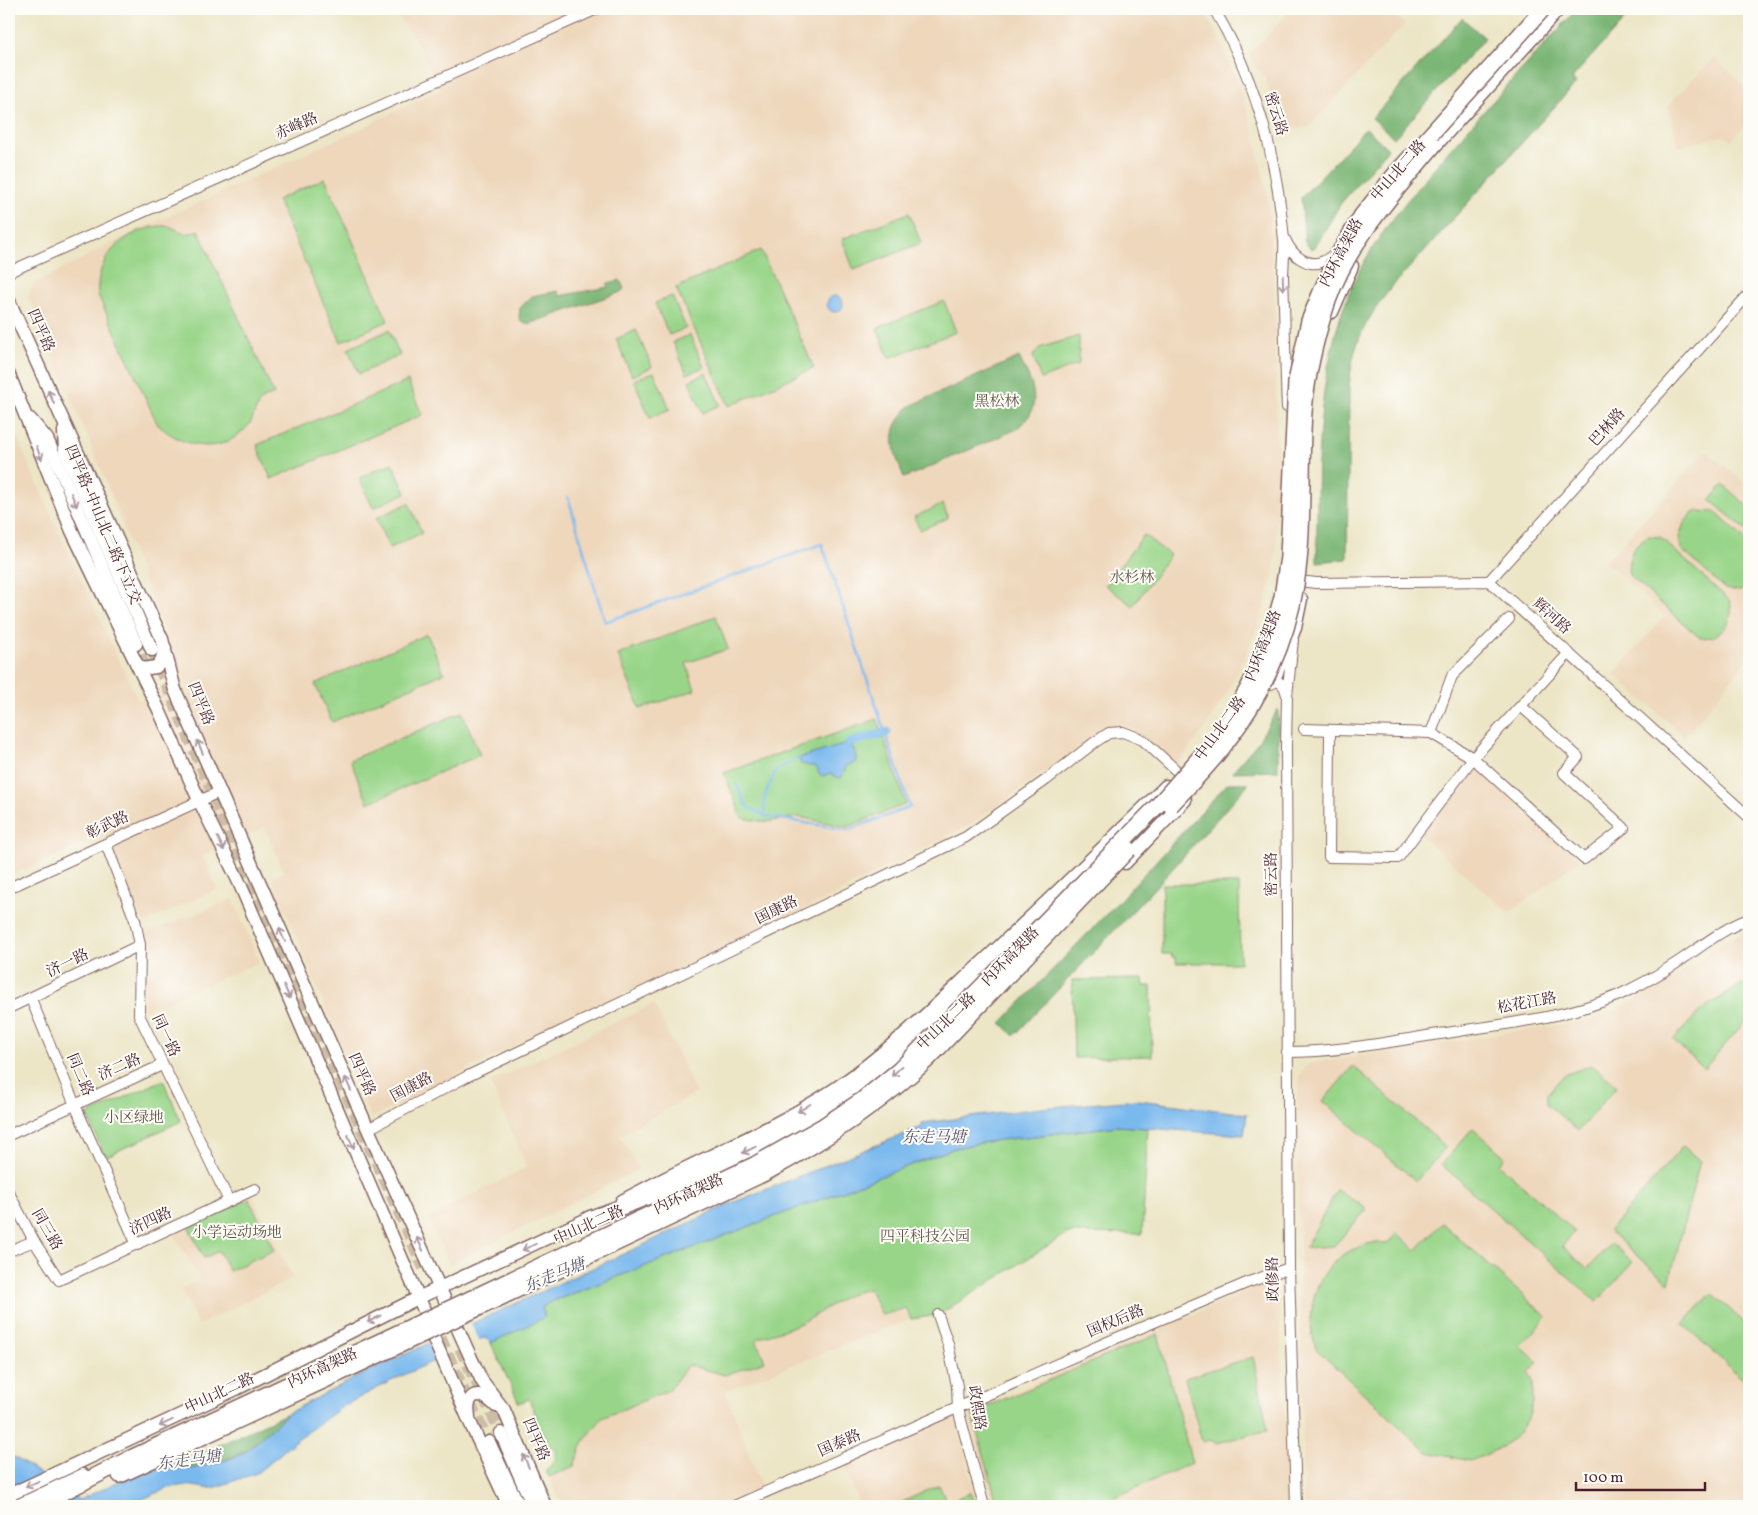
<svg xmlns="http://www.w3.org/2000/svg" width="1758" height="1515" viewBox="0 0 1758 1515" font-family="Vollkorn,'Noto Serif SC',serif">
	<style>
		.built { fill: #eed7bb }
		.green { fill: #99d589; stroke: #727a5a }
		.forest { fill: #7ab675; stroke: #626a50 }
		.water { fill: #7ab9ee; stroke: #626c8c }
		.pier { fill: #ece5c6 }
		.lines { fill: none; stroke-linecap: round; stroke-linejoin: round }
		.stream { stroke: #7ab9ee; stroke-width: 2.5 }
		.canal { stroke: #7ab9ee; stroke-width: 9 }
		.major-tunnel { stroke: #ccbda7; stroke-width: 12; stroke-dasharray: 12 6; stroke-linecap: butt }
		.minor-casing { stroke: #836461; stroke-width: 12 }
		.major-casing { stroke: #836461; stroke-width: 15 }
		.highway-casing { stroke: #836461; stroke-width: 18 }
		.minor { stroke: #fff; stroke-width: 10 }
		.major { stroke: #fff; stroke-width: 12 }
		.highway { stroke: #fff; stroke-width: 15 }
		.highway-bridge-casing { stroke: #836461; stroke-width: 18; stroke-linecap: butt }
		.highway-bridge { stroke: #fff; stroke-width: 15 }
		.oneway { stroke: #ae9aa0 }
		.labels { text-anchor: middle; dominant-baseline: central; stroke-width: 4; stroke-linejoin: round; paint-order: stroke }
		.street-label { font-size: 15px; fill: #4a1f2b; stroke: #fdfcf7 }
		.park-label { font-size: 15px; fill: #625647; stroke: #fdfcf7 }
		.water-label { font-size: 16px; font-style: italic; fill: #5b556f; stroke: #fdfcf7 }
	</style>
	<rect width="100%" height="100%" fill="#fdfcf7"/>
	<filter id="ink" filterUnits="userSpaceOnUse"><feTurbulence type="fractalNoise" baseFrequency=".02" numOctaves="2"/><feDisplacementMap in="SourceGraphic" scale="10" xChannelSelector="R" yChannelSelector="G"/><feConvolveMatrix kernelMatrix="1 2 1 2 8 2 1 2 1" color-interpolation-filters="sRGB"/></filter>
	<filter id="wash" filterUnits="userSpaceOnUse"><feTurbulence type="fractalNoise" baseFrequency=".0096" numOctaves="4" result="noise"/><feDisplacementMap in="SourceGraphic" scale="20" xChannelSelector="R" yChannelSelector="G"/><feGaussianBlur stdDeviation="1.12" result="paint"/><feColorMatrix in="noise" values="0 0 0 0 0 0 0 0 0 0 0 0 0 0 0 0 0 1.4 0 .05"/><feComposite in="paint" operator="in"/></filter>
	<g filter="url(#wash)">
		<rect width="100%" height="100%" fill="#ece5c6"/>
		<g class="built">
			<path d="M393,9H1202L1216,32L1239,86L1254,133L1267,193L1270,223L1274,298L1278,488L1276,550L1273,574L1266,601L1257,628L1244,659L1228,691L1205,728L1184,756L1174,766L1135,730L1122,725L1108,727L968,826L834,895L520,1043L371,1118L272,877L284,872L265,827L203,855L217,889L144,923L104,834L9,877V420L51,515L138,701L186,681L170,647L102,472L28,296L34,284L138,230L362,128L440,89L416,41Z"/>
			<path d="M1292,9H1389L1405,24L1308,128L1280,127L1265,78L1248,55Z"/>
			<path d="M1714,58L1749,90V120L1731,141L1724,135L1679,147L1668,106Z"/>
			<path d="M1706,451L1749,486V657L1685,737L1614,674L1665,616L1605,562Z"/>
			<path d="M1474,764L1580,860L1509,913L1420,834Z"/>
			<path d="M233,899L259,962L144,1011L147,957L144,934Z"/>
			<path d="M1749,930V1506H1304L1297,1094L1299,1076L1304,1068L1309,1064L1317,1062L1591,1020L1628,1004L1668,981L1728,939Z"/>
			<path d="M654,1004L696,1093L620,1135L639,1169L449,1265L428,1218L527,1167L490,1082Z"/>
			<path d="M252,1195L293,1278L198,1325L181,1289L200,1280L172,1231Z"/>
			<path d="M1262,1285L1279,1297L1288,1506H993L968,1412Z"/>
			<path d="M869,1289L882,1315L907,1308L911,1319L725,1391L762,1488L716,1506H563L549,1477L574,1466L584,1441L602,1418L669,1390L688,1365L725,1375L765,1361L756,1340L797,1325L819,1313L841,1299L858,1291Z"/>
			<path d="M955,1416L978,1506H860L844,1464Z"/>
		</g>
		<g class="green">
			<path d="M325,178L388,321L341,342L277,200Z"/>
			<path d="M909,213L921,243L854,270L842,239Z"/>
			<path d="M159,226H169L187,234L198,230L274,394C269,396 263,398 260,402C255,409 254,419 248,426C221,456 186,449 158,425L98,295C95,258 123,231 159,226Z"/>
			<path d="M761,250L814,368L729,406L676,288Z"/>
			<path d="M672,296L686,328L669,335L655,303Z"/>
			<path d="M944,301L956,332L889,358L877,328Z"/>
			<path d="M389,330L400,355L359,374L348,349Z"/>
			<path d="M636,330L652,367L632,376L616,339Z"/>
			<path d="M690,335L704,367L687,374L673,342Z"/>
			<path d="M1079,336V364L1041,379L1033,356L1039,348Z"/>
			<path d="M654,372L670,409L650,418L634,380Z"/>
			<path d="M706,373L720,405L703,413L689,381Z"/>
			<path d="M408,381L422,415L271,479L257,445Z"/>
			<path d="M392,463L406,493L373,508L359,478Z"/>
			<path d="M1723,485L1749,507V532L1710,500Z"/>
			<path d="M409,503L422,533L389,548L376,518Z"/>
			<path d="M943,504L948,518L920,530L914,517Z"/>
			<path d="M1699,511L1715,512L1749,543V587L1740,591L1725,589L1681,549L1679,537L1684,523L1693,513Z"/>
			<path d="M1144,535L1170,555L1133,606L1105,585Z"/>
			<path d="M1648,536L1660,537L1730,601C1735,622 1722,639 1700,638L1629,575C1627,558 1632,545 1648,536Z"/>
			<path d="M716,616L728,649L686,663L695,690L640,709L618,655Z"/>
			<path d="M427,634L444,673L332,722L315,684Z"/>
			<path d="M462,712L480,755L368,803L350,760Z"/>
			<path d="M877,719L906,804L847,827L799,817L765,822L742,818L724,773Z"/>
			<path d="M1162,884H1239L1240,963H1176V958L1172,957L1171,954H1162Z"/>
			<path d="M1143,979L1144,986H1151L1152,1056L1074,1058L1072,980Z"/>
			<path d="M1744,983L1749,992V1017L1704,1069L1673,1040L1701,1010Z"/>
			<path d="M1592,1065L1617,1086L1578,1131L1547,1104V1094L1564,1075Z"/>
			<path d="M1353,1066L1446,1147L1416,1181L1323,1101Z"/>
			<path d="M163,1080L181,1121L105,1157L87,1115Z"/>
			<path d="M1117,1126L1148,1128L1142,1234L1068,1233L938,1315L911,1319L906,1308L882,1315L869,1289C841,1293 821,1315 796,1325C783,1331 769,1333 756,1340L765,1361L725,1375L688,1365L669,1390L602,1418L584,1441L574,1466L549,1477L546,1471L557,1458L554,1455L557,1451L545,1441L548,1437L532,1424L537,1418L529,1399L519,1403L491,1343L544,1317L542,1308L546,1304L955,1148L992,1141Z"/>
			<path d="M1473,1128L1505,1157L1499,1164L1575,1232L1562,1246L1587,1269L1611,1243L1633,1262L1597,1302L1441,1164Z"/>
			<path d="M1683,1146L1700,1161L1669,1283L1609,1231Z"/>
			<path d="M1337,1190L1367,1209L1334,1246L1305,1248Z"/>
			<path d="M249,1199L274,1250L229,1271L219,1251L204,1258L189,1228Z"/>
			<path d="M1442,1223L1547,1317L1520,1346L1538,1362L1529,1372L1533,1382V1402L1528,1418L1518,1434L1504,1446L1485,1455L1470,1461L1427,1452L1316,1349C1314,1341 1312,1333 1311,1326C1311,1293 1321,1267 1350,1251C1357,1248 1364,1244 1372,1243C1376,1242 1382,1244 1387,1244L1397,1233L1416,1250Z"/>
			<path d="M1712,1293L1749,1327V1385L1683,1324Z"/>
			<path d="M1158,1334L1192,1463L1095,1506H998L972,1413Z"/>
			<path d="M1253,1357L1268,1430L1217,1443L1209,1440L1202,1442L1185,1378Z"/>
			<path d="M939,1485L947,1503L970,1492L975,1503L968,1506H894Z"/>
		</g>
		<g class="forest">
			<path d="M1577,9H1634L1572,78L1576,83L1390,289C1363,324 1352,345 1349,389L1347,559L1317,562C1317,474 1315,385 1346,301C1365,249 1401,208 1436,166C1481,113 1530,61 1577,9Z"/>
			<path d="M1462,18L1485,38L1394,138L1372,118Z"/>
			<path d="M1366,128L1388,149L1341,203L1315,247L1311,249L1305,242L1301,198Z"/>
			<path d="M620,280L624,289L621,292L528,324L521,322L519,317L520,308L532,296L558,291L559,296L608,287V283Z"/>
			<path d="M1019,357C1028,376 1041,396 1029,416C1026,421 1019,426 1015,430L904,478C893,448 885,432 910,406Z"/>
			<path d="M1278,709V771L1232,772L1258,742Z"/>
			<path d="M1228,783H1249L1166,876L1014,1036L1001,1023L1120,900Z"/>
			<path d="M288,1413L248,1450C239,1455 198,1471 189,1470C186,1469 181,1466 178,1464Z"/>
		</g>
		<g class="water">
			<circle cx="835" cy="304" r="8"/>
			<path d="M849,743C855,749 857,755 855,763L847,765L841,778L836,777L830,773L823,776L819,774L817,767L801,764L799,758Z"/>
			<path d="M1138,1100L1247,1114L1244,1135L1117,1126L992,1141L955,1148L548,1303L542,1308L545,1317L491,1343L490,1340L483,1338L393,1380L345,1405L300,1437L257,1473L213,1488H206L187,1485L171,1487L126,1506H49L9,1481V1454L31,1468L79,1500L153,1465L178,1464L191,1469L227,1460L242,1454L248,1450L288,1413L362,1374L645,1244L727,1205L922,1127V1123L1050,1107Z"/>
		</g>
		<path class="pier" d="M470,1321L480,1342L438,1361L428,1340Z"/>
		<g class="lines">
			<g class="stream">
				<path d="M568,497L605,622L822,544L910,807L848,830L764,816L747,806L736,784"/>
				<path d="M764,816L765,795L776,770L799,758"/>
			</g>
			<path class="canal" d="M849,743L887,732"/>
		</g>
	</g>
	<g filter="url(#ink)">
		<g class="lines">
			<g class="major-tunnel">
				<path d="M152,650L227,827L424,1268"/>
				<path d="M140,655L149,676"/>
				<path d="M433,1321L467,1398L489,1442"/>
				<path d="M460,1348L501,1433"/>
			</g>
			<g class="minor-casing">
				<g id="minor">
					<path d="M1214,9C1256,79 1277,159 1284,240C1285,252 1283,265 1283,278C1285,321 1285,364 1287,407"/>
					<path d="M1285,239C1291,254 1307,269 1324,261C1328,259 1333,255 1337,252"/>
					<path d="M9,272L597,9"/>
					<path d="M1291,580L1316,583L1489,581L1749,817"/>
					<path d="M1489,581L1749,294"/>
					<path d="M1293,640L1287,696L1286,747L1289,1268L1296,1506"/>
					<path d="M1271,684L1277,681C1284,684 1285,688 1287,695"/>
					<path d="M1304,729L1431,733L1473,758L1569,653"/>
					<path d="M1330,730L1329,857L1398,858L1473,758L1584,859L1624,828L1564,773L1578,757L1521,706"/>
					<path d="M1431,733L1452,676L1509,619"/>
					<path d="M106,844L135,920L140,945L139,1015L229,1201"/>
					<path d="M9,888L219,792"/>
					<path d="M31,999L75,1105L137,1245"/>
					<path d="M9,1008L140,945"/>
					<path d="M1287,1052C1343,1052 1398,1040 1453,1032C1508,1023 1566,1018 1619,995C1638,986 1657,976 1675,964C1700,948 1721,929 1749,919"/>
					<path d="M368,1129L466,1077L966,837L1046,780L1095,742L1109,733L1123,732L1143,740L1179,773"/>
					<path d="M9,1135L162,1065"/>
					<path d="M9,1193L34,1241L59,1280L255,1189"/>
					<path d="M9,1251L34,1241"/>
					<path d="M938,1315L948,1344L957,1386L958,1409L984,1506"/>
					<path d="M734,1506L1105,1343L1249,1282L1289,1268"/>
				</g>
			</g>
			<g class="major-casing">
				<g id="major">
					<path d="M9,301L162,639L175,690L368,1129L471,1358L482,1381L504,1410L545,1506"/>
					<path d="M1332,312L1352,266"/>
					<path d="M9,375L72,531L159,710L199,800L239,882L427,1317L433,1337L473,1429L509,1506"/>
					<path d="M30,419L47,439L136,644"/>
					<path d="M64,431L65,451L152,650"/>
					<path d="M136,663L142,669L156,667L161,662L165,648"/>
					<path d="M1275,677L1295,628L1301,599"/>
					<path d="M1125,863L1185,800"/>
					<path d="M622,1201C692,1162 768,1133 835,1089C886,1054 930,1011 975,969C1040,909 1103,848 1166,786"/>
					<path d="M469,1416C467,1409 468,1395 478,1395C484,1395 492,1402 496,1406"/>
					<path d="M501,1433L533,1506"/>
					<path d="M489,1442L519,1506"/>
					<path d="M9,1495L238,1388L418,1298L598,1214"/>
					<path d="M17,1506L83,1475"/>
				</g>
			</g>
			<g class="highway-casing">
				<g id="highway">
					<path d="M1434,145L1557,9"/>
					<path d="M589,1219C684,1185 785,1139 865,1079C927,1034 982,972 1038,919"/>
					<path d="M120,1475L353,1367"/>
					<path d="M36,1506L133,1457L349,1356"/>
				</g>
			</g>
			<use href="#minor" class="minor"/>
			<use href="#major" class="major"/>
			<use href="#highway" class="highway"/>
			<g class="highway-bridge-casing">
				<g id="highway-bridge">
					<path d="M1171,805C1190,785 1210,765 1226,743C1261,698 1287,642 1296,585C1305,528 1300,469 1304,412C1307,374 1316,337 1328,301C1349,241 1394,193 1434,145"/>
					<path d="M349,1356L754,1165L823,1126L862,1100L899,1070L993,975L1158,805L1222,732L1247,690L1264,656L1275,622L1282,597L1288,557L1296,382L1309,321L1323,287L1341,250L1362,215L1397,172L1543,9"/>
					<path d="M353,1367L767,1172C825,1140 881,1104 929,1058L1129,849"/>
				</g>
			</g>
			<use href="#highway-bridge" class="highway-bridge"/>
		</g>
		<defs><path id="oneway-shaft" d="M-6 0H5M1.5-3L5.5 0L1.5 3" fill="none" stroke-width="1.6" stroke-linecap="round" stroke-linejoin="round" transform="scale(1.25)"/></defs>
		<g class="oneway">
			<use href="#oneway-shaft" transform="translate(1283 283) rotate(88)"/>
			<use href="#oneway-shaft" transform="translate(51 397) rotate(-114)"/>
			<use href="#oneway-shaft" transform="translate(39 453) rotate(69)"/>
			<use href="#oneway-shaft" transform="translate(74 500) rotate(67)"/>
			<use href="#oneway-shaft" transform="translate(200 747) rotate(-113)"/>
			<use href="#oneway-shaft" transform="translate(221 844) rotate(64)"/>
			<use href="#oneway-shaft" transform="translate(282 935) rotate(-114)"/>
			<use href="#oneway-shaft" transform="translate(287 992) rotate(67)"/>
			<use href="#oneway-shaft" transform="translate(897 1071) rotate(137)"/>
			<use href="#oneway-shaft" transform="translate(348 1084) rotate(-114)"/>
			<use href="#oneway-shaft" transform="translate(804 1108) rotate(148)"/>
			<use href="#oneway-shaft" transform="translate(351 1142) rotate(67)"/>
			<use href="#oneway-shaft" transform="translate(749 1150) rotate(154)"/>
			<use href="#oneway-shaft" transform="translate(420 1244) rotate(-115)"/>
			<use href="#oneway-shaft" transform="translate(529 1247) rotate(155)"/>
			<use href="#oneway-shaft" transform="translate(374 1319) rotate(153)"/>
			<use href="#oneway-shaft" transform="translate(166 1423) rotate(155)"/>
			<use href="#oneway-shaft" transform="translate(526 1461) rotate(-113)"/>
			<use href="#oneway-shaft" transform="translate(32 1484) rotate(155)"/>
		</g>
	</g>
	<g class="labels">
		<g class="street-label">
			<text transform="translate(1275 114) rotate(73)">密云路</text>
			<text transform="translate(297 127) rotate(-24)">赤峰路</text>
			<text transform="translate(1399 171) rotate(-49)">中山北二路</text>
			<text transform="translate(1342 253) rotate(-62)">内环高架路</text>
			<text transform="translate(40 331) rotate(66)">四平路</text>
			<text transform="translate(1608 428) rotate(-48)">巴林路</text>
			<text transform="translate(102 525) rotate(67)">四平路-中山北二路下立交</text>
			<text transform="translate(1551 617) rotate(42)">辉河路</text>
			<text transform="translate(1264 646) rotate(-69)">内环高架路</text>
			<text transform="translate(200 704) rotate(68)">四平路</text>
			<text transform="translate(1221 729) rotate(-54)">中山北二路</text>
			<text transform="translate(108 826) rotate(-25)">彰武路</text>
			<text transform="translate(1272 874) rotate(-90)">密云路</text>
			<text transform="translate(777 911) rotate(-26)">国康路</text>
			<text transform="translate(1011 957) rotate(-46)">内环高架路</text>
			<text transform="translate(68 964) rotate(-26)">济一路</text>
			<text transform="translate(1527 1004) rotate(-10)">松花江路</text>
			<text transform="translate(947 1022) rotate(-44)">中山北二路</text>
			<text transform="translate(165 1036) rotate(65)">同一路</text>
			<text transform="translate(120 1068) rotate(-24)">济二路</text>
			<text transform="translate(79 1075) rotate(67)">同二路</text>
			<text transform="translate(361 1075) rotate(66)">四平路</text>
			<text transform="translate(412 1088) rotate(-28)">国康路</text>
			<text transform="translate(689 1195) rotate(-25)">内环高架路</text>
			<text transform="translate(151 1222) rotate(-25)">济四路</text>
			<text transform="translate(589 1226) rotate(-24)">中山北二路</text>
			<text transform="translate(46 1230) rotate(60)">同三路</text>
			<text transform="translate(1274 1279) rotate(-91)">政修路</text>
			<text transform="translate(1116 1322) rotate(-23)">国权后路</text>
			<text transform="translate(323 1369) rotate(-25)">内环高架路</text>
			<text transform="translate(220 1394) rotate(-25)">中山北二路</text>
			<text transform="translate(976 1408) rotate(81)">政熙路</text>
			<text transform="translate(535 1440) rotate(67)">四平路</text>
			<text transform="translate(840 1444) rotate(-24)">国泰路</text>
		</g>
		<g class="park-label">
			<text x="997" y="402">黑松林</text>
			<text x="1132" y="578">水杉林</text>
			<text x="134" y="1118">小区绿地</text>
			<text x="237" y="1233">小学运动场地</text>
			<text x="925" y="1237">四平科技公园</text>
		</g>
		<g class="water-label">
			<text x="934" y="1138">东走马塘</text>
			<text transform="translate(555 1276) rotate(-22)">东走马塘</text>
			<text transform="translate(189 1461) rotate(-8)">东走马塘</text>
		</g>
	</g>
	<rect width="1758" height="1515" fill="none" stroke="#fdfcf7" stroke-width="30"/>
	<path d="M1576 1482v8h129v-8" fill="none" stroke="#4a1f2b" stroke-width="2.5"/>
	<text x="1583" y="1482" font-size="15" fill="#4a1f2b" stroke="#fdfcf7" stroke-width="4" paint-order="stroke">100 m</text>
</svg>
